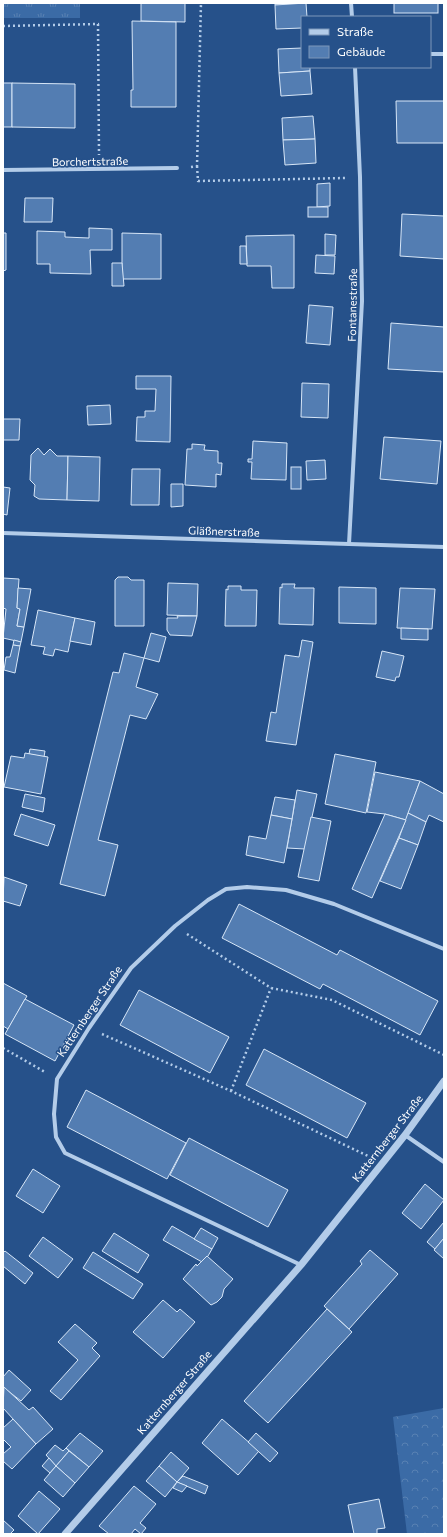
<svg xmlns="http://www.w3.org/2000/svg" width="447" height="1537" viewBox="0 0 447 1537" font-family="Commissioner,sans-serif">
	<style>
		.forest { fill: url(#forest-crowns) }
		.park { fill: url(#park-tufts) }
		.building { fill: #537db2; stroke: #d7e6f7 }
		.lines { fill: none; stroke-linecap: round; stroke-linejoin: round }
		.path { stroke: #b3cce9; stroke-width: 2.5; stroke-dasharray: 2 3; stroke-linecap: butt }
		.minor { stroke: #b3cce9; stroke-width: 4 }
		.tertiary { stroke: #b3cce9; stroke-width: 7 }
		.labels { text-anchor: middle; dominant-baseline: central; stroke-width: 3; stroke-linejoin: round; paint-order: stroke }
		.street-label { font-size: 11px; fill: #fff; stroke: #26518a }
	</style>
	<defs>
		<pattern id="forest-crowns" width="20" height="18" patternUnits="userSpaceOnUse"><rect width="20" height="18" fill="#3b6ba6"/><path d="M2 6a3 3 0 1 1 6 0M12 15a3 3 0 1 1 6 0" fill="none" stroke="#5881b3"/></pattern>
		<pattern id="park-tufts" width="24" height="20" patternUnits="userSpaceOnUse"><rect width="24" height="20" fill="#3b6ba6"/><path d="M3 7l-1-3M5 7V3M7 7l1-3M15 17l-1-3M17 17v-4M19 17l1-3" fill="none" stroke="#5881b3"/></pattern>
	</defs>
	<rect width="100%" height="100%" fill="#26518a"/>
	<path class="forest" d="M444,1408V1534H407L393,1417Z"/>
	<rect class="park" x="3" y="3" width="77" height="15"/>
	<g class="building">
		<path d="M141,3H185V22L141,21Z"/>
		<path d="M275,3H306L275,5Z"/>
		<path d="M306,3L307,17H302V28L276,29L275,5Z"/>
		<rect x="394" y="3" width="44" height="10"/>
		<path d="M132,21L176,22V107H131V90H133Z"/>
		<path d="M302,48V67H310V71L279,73L278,49Z"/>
		<path d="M310,71L312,94L281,96L279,73Z"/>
		<rect x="3" y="83" width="9" height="44"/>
		<path d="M12,83L75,84V128L12,127Z"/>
		<path d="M396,101H444V143H397Z"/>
		<path d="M313,116L315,139L283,140L282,118Z"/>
		<path d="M315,139L316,163L285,165L283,140Z"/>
		<path d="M330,183V206L317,207V184Z"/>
		<path d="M25,198H53L52,222H24Z"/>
		<rect x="308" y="207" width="20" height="10"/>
		<path d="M402,214L444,216V259L400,256Z"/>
		<path d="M89,228L112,229V250H90L91,274L50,273V264H37V231L65,232V237L89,238Z"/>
		<path d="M3,233H6V270L3,271Z"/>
		<path d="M122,233L161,234V279H122Z"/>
		<path d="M325,234L336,235L335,255H325Z"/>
		<path d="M294,235V288H272L271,266H247L246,236Z"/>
		<path d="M240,246H246L247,264H240Z"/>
		<path d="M316,255L335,256L334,274L315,273Z"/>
		<path d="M112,263H122L124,286H112Z"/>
		<path d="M309,305L333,307L330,345L306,343Z"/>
		<path d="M391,323L444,327V372L388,369Z"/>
		<path d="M136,376H171L170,442L136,441L137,417H145V411H155L156,389H136Z"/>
		<path d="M302,383L329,384L328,418L301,417Z"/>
		<path d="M110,405L111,424L88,425L87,406Z"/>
		<path d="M3,419H20L19,440H3Z"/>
		<path d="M384,437L441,441L437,484L380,479Z"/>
		<path d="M253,441L287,443L286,480L251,479L252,462H248V459H252Z"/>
		<path d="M192,444L205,445L204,450L218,451V463H222L221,475L216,474V487L185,485L187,449H192Z"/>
		<path d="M38,448L44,455L50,449L57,456H68L67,500L39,499L34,496L35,485L30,480L31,455Z"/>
		<path d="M68,456L100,457L99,501L67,500Z"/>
		<path d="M325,460L326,479L307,480L306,461Z"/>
		<rect x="291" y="467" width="10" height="22"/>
		<path d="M132,469H160L159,505H131Z"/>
		<path d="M171,484H183V506L171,507Z"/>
		<path d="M3,487L10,488L7,515L3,514Z"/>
		<path d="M118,577H128L131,580H144V626H115V580Z"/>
		<path d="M3,578L19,579L17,608L20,609L17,626L24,627L21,642L3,638L6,609L3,608Z"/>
		<path d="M168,583L198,584L197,616L167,615Z"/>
		<path d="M282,584H295L294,588H314L313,625L279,624L280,587L282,588Z"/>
		<path d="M228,586H241V590H257L256,626H225L226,589L228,590Z"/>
		<path d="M339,587L376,588V624L339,623Z"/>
		<path d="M18,588L31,589L24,627L17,626L20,609L17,608Z"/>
		<path d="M400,588L435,589L432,629L397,628Z"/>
		<path d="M38,610L75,618L68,652L55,649L53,656L43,654L45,647L31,645Z"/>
		<path d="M177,616H197L192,636L170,635L167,630V618H178Z"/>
		<path d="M75,618L95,622L91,645L70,641Z"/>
		<path d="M401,628L428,629V640L401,639Z"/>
		<path d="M151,633L166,637L159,662L144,658Z"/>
		<path d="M14,640L21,642L20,646L13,645Z"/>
		<path d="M302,640L313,642L296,745L266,741L271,712L276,713L285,655L299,657Z"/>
		<path d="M13,645L20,646L15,673L4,670L6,657H10Z"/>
		<path d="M382,651L404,656L399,677H396L395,681L376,677Z"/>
		<path d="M124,653L144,658L136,687L158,694L146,719L130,715L98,840L118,845L105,896L60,884L113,672L119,673Z"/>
		<path d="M30,749L45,751L44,757L29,754Z"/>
		<path d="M25,753L48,757L41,794L4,787L11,756L24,758Z"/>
		<path d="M335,754L376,762L366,813L325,804Z"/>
		<path d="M375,772L420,781L406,820L385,814L367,812Z"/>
		<path d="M420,781L444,794V822L429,815L426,822L408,813Z"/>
		<path d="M297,790L317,794L305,849L287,848Z"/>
		<path d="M25,794L45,798L43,812L22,807Z"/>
		<path d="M275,797L295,800L292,819L271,815Z"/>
		<path d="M408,813L426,822L418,845L399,838Z"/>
		<path d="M21,814L55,825L48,846L14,835Z"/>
		<path d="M385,814L406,820L372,898L352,889Z"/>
		<path d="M271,815L292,819L284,863L246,855L249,836L266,839Z"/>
		<path d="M311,817L331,821L319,881L298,877Z"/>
		<path d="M399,838L418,845L401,889L380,881Z"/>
		<path d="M4,877L27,885L20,906L3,901Z"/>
		<path d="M239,904L337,955L340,950L438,1001L420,1035L323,984L320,989L222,938Z"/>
		<path d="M3,983L27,996L8,1029L3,1026Z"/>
		<path d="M139,990L229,1037L210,1073L120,1025Z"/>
		<path d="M25,999L74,1025L55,1061L5,1034Z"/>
		<path d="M264,1049L366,1103L347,1138L246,1085Z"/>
		<path d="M86,1090L186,1143L167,1179L67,1127Z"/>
		<path d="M189,1138L288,1190L268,1227L170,1175Z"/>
		<path d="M33,1169L60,1186L43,1213L16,1196Z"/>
		<path d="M425,1184L444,1200L421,1229L402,1213Z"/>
		<path d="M444,1222V1238L435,1249L427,1242Z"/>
		<path d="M172,1226L212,1249L208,1256L202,1262L163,1240Z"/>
		<path d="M201,1228L218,1238L212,1249L194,1239Z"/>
		<path d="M114,1233L149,1255L138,1273L102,1251Z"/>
		<path d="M43,1237L73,1259L58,1278L29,1256Z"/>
		<path d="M444,1238V1259L434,1250Z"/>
		<path d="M370,1250L398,1274L349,1329L324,1306L362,1264L360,1261Z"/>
		<path d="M5,1251L33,1273L25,1284L3,1266V1253Z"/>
		<path d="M93,1252L143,1284L133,1299L83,1268Z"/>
		<path d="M207,1256L233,1279L224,1289L222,1297L217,1302L211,1305L183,1279L196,1264L197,1266Z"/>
		<path d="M163,1300L177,1312L180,1309L195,1322L163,1358L133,1332Z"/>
		<path d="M327,1309L352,1332L268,1423L244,1401Z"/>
		<path d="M75,1324L97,1343L92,1348L100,1356L61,1400L50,1391L78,1360L58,1342Z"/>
		<path d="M9,1370L31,1390L21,1401L3,1387V1377Z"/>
		<path d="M4,1387L29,1410L33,1407L53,1429L36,1444L3,1408Z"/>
		<path d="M13,1419L36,1444L12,1469L3,1461V1454L11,1447L3,1439V1428Z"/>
		<path d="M222,1419L259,1451L238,1475L202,1443Z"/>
		<path d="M80,1433L103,1451L89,1467L66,1448Z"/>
		<path d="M256,1433L278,1453L270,1462L248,1442Z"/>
		<path d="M55,1445L63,1451L66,1448L69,1451L56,1466L46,1455Z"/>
		<path d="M69,1451L89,1467L75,1483L56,1466Z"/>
		<path d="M171,1452L189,1468L177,1482L159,1466Z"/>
		<path d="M49,1458L56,1466L50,1473L42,1466Z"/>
		<path d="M56,1466L75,1483L63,1497L44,1480Z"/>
		<path d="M159,1466L177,1482L165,1497L146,1481Z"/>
		<path d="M183,1476L208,1486L205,1494L177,1482Z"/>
		<path d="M177,1482L187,1486L182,1492L173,1488Z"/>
		<path d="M134,1486L156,1504L140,1523L146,1528L141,1534L135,1529L131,1534H109L99,1526Z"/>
		<path d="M39,1491L60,1509L38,1534L18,1516Z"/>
		<path d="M379,1499L385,1528L377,1529V1534H354L348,1505Z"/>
		<path d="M3,1520L14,1530L10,1534H3Z"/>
	</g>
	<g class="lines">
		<g class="path">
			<path d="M3,26L98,24L99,155"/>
			<path d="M197,166L198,181L346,178"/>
			<path d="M191,167L197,166L201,3"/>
			<path d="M187,934L271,988L332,1000L444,1055"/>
			<path d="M102,1034L231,1091L368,1156"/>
			<path d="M3,1048L45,1072"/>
			<path d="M231,1091L271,988"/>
		</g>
		<g class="minor">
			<path d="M351,3L352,17"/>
			<path d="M430,54H444"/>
			<path d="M3,170L177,168"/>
			<path d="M3,533L444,547"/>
			<path d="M349,544L362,301L360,177L355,67"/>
			<path d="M405,1135L444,1162"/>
			<path d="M301,1265L65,1153L56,1137L54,1114L57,1079L89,1028L131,968L175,926L208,900L226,889L247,887L286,890L334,904L444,949"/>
		</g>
		<path class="tertiary" d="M65,1534L301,1265L405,1135L444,1081"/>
	</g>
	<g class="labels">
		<g class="street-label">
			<text transform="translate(90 161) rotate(-1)">Borchertstraße</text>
			<text transform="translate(352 305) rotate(-89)">Fontanestraße</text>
			<text transform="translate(224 531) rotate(2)">Gläßnerstraße</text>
			<text transform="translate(89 1011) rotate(-56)">Katternberger Straße</text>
			<text transform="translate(387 1138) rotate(-52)">Katternberger Straße</text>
			<text transform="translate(174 1392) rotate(-49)">Katternberger Straße</text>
		</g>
	</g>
	<rect width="447" height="1537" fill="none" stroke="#ffffff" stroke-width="8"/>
	<rect x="301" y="16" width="130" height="52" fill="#26518a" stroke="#7d97b9"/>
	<rect x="309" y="29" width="20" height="6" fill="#b3cce9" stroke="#7d97b9"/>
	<text x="337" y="36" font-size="12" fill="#ffffff">Straße</text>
	<rect x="309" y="46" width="20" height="12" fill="#537db2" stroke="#7d97b9"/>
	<text x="337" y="56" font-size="12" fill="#ffffff">Gebäude</text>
</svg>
